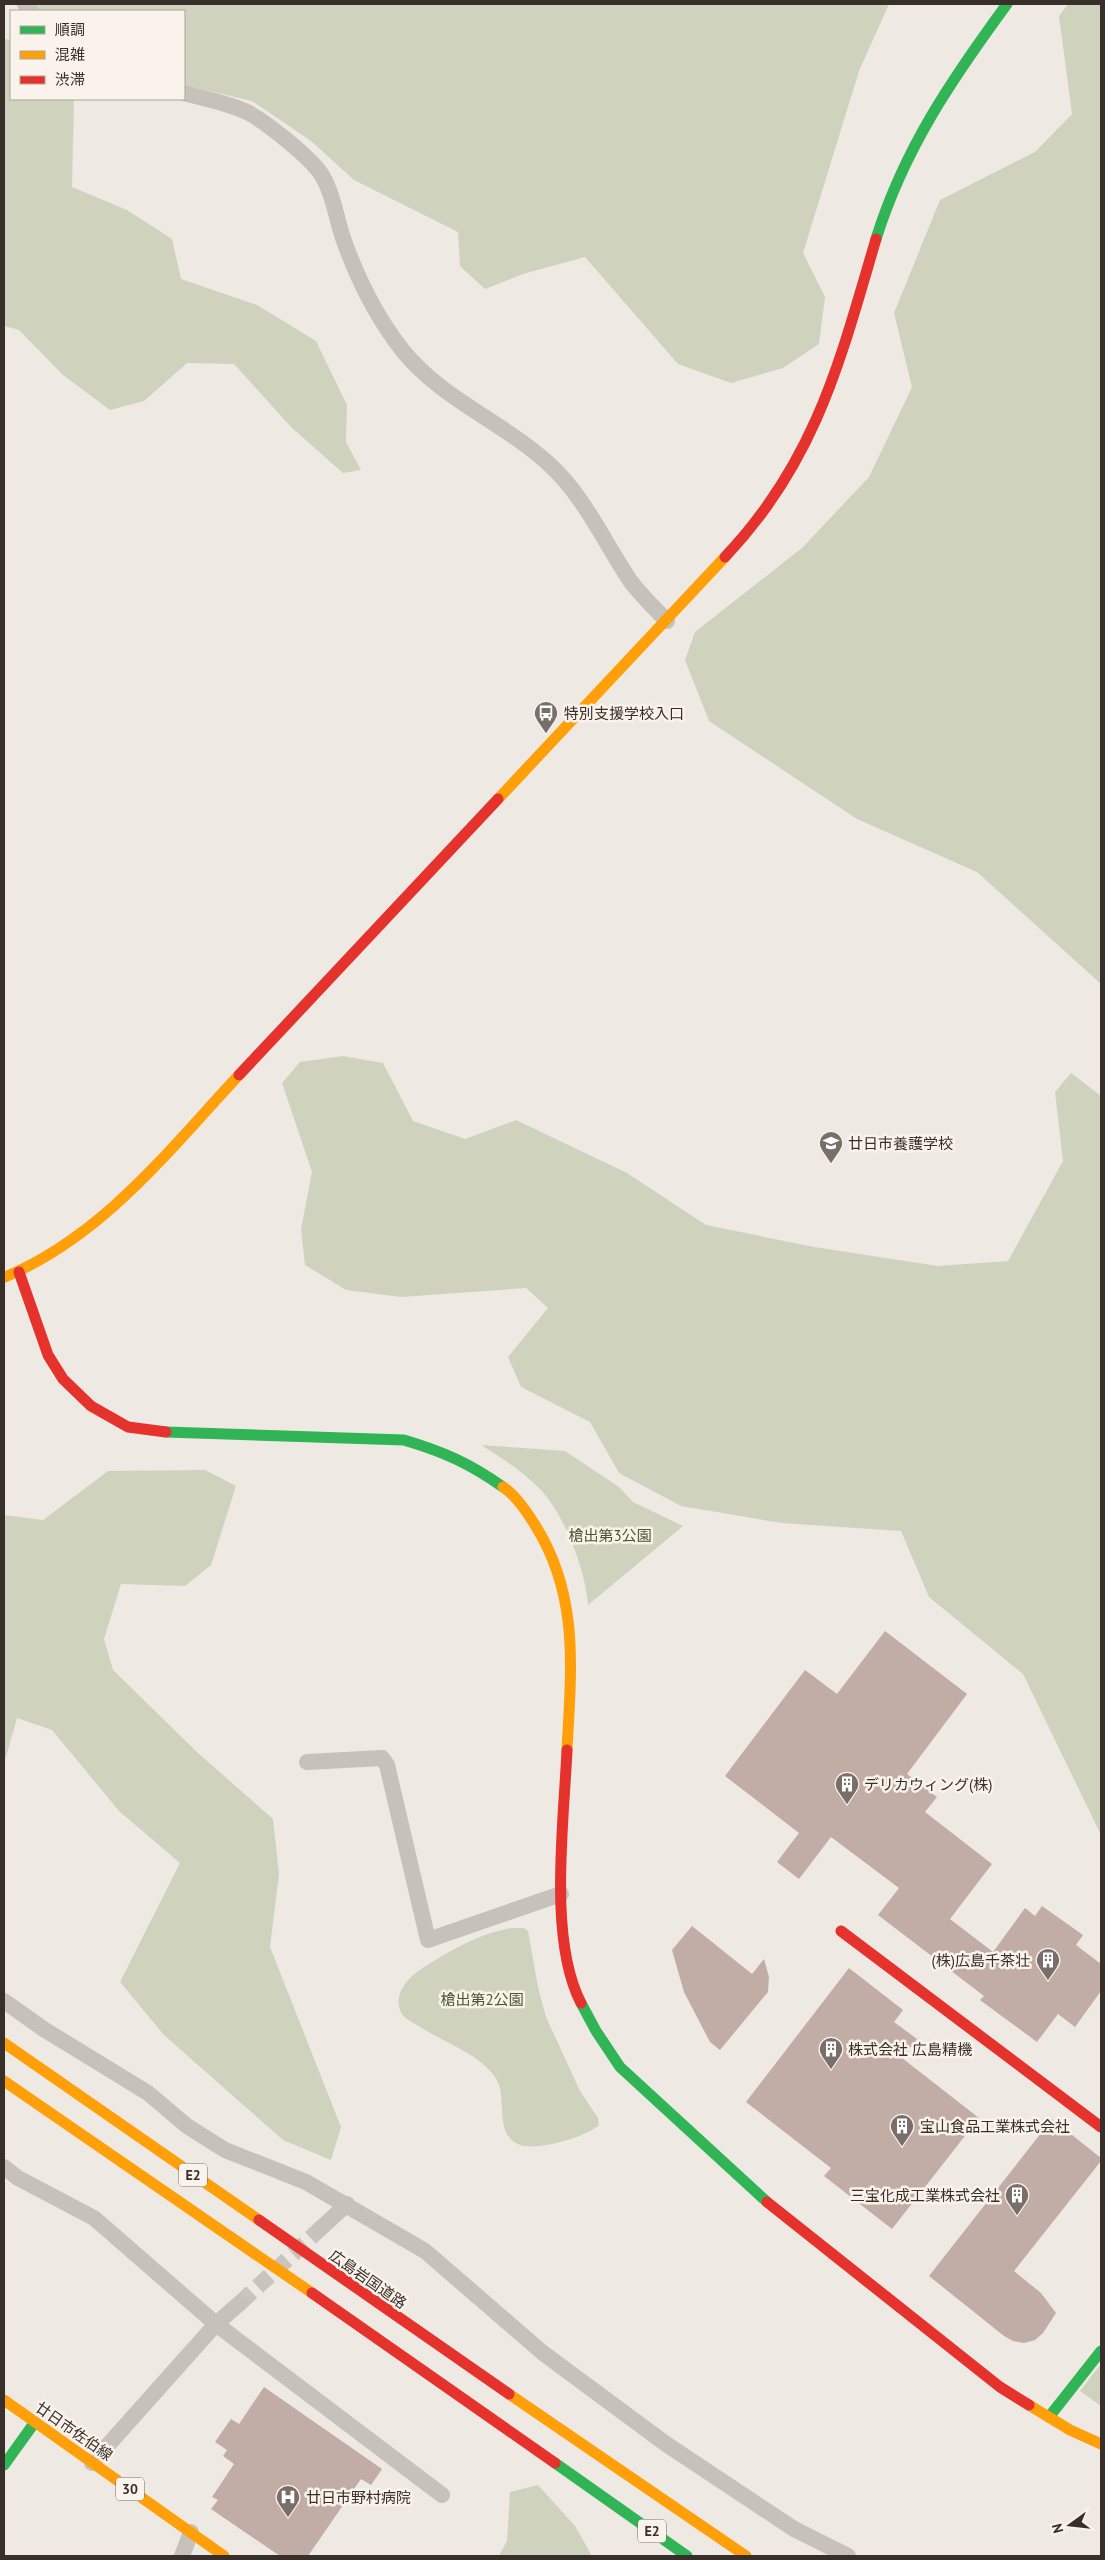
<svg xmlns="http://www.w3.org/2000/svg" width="1105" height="2560" viewBox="0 0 1105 2560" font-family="'PT Sans','Noto Sans JP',sans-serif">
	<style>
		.green { fill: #cfd3be }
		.building { fill: #c1ada5 }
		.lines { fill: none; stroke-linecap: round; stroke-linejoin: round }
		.street-tunnel { stroke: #cac4be; stroke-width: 16; stroke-dasharray: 16 8; stroke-linecap: butt }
		.street { stroke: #c7c1bc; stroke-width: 16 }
		.fast { stroke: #30b455; stroke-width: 11 }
		.slow { stroke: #ff9f0a; stroke-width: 11 }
		.jam { stroke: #e5322d; stroke-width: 11 }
		.labels { text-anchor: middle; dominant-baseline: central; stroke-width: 5; stroke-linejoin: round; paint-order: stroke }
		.shield { fill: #faf3eb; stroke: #726964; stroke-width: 1 }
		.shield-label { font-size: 14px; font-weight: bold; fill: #382e2a }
		.poi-label { font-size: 15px; fill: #382e2a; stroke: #faf3eb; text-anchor: start }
		.park-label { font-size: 15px; fill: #48562e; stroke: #faf3eb }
		.street-label { font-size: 15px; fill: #382e2a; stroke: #faf3eb }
	</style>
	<rect width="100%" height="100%" fill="#eee9e3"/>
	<g class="green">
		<path d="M32,4H889L859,71L803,253L825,297L819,344L783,368L731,383L678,364L585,257L523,274L485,289L460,266L458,232L354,180L311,141L252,101L184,85V11H40Z"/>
		<path d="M1068,4H1101V984L977,872L857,819L709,721L685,660L695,632L802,548L869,477L912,387L894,313L940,200L1035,152L1072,114L1059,16Z"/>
		<path d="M4,39L11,40V99H74L72,187L127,210L172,239L181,279L257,305L316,341L347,405L346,442L361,470L343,473L291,427L234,364L187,363L144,401L110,410L63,375L19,330L4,326Z"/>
		<path d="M343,1056L383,1063L413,1121L465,1139L516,1120L627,1173L706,1225L814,1247L938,1266L1008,1261L1063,1161L1055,1092L1071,1073L1101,1096V1835L1023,1674L929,1597L901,1531L781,1523L681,1506L619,1473L590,1422L521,1387L508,1357L548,1308L526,1288L401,1297L346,1290L305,1265L301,1229L312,1172L282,1083L300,1062Z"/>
		<path d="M481,1445L565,1451L619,1487L633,1502L683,1526L588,1605C586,1571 564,1514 540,1489C522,1471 502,1458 481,1445Z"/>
		<path d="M205,1470L236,1486L211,1565L185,1586L121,1584L104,1639L113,1670L198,1753L273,1819L279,1874L270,1947L341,2127L331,2160L283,2140L164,2035L120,1982L180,1863L119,1811L52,1730L17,1718L4,1764V1515L43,1520L108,1471Z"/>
		<path d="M512,1928H524L528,1931L538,1987L546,2017L580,2091L598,2118L599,2125C586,2137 538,2151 520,2145C492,2134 509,2096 495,2077C477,2052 442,2042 417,2025C412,2022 405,2019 402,2014C392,1997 406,1979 420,1970C447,1952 480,1933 512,1928Z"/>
		<path d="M1101,2364V2406L1080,2391Z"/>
		<path d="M538,2485L575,2526L592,2556H499L507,2541L510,2492Z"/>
	</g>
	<g class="building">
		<path d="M885,1631L967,1694L907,1774L937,1797L925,1812L992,1864L950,1919L993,1952L1025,1908L1035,1916L1042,1906L1083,1935L1076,1945L1101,1964V1991L1075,2027L1058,2014L1037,2042L980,2000L984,1996L878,1915L899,1888L831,1837L799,1879L777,1862L799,1833L725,1776L805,1670L837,1694Z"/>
		<path d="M692,1926L752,1974L764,1959L769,1977L768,1992L720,2050L710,2042L684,1992L672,1950Z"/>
		<path d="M849,1968L903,2010L894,2022L917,2039L902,2058L979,2118L892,2229L824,2176L831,2168L746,2102Z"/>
		<path d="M1052,2119L1101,2158V2161L1014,2271L1041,2293L1056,2313L1043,2333L1035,2340L1024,2343L1013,2341L1004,2336L929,2276Z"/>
		<path d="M264,2387L382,2469L371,2485L361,2479L308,2556H280L211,2509L218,2500L212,2497L234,2464L223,2456L227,2450L215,2442L231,2419L239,2424Z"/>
	</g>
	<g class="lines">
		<path class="street-tunnel" d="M240,2303L320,2229"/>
		<g class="street">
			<path d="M25,4L31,11"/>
			<path d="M184,93C205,99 229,103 249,113C267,123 313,159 323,177C334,196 336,218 343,238C357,278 377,318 403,351C443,400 503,422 549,464C585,497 604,542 631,582C642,596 655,609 667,621"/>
			<path d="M307,1762L382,1758L387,1765L428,1940L561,1894"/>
			<path d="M4,2001L45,2030L148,2093L187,2126L225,2150L306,2182L425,2251L543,2353L666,2444L794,2529L848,2556"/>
			<path d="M4,2167L18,2178L94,2218L216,2324L442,2495"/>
			<path d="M320,2229L347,2204"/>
			<path d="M92,2463L216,2324L240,2303"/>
			<path d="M182,2556L191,2532"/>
		</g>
		<g class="fast">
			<path d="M876,239C904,149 952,79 1007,4"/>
			<path d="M166,1432L404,1440C444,1452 469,1463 503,1487"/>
			<path d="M581,2003L596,2031L620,2067L767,2202"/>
			<path d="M1049,2417L1101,2351"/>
			<path d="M555,2463L687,2556"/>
			<path d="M4,2465L35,2422"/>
		</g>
		<g class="slow">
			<path d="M498,799L725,557"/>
			<path d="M5,1277C103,1236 168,1151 239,1075"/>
			<path d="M503,1487C516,1495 527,1512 535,1525C580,1596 571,1670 567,1750"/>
			<path d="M4,2043L259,2220"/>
			<path d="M4,2081L312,2293"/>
			<path d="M509,2394L746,2556"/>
			<path d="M4,2400L224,2556"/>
			<path d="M1029,2405L1070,2430L1101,2444"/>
		</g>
		<g class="jam">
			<path d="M725,557C816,461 840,361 876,239"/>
			<path d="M239,1075L498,799"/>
			<path d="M19,1272L48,1355L63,1379L91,1406L128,1427L166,1432"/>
			<path d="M567,1750C564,1821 548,1940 581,2003"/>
			<path d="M841,1931L1101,2127"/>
			<path d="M767,2202L1000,2387L1029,2405"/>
			<path d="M259,2220L509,2394"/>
			<path d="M312,2293L555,2463"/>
		</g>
	</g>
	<defs>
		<g id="bus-pin" transform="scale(1.25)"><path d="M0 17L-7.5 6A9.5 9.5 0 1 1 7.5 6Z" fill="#786f6b" stroke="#faf3eb"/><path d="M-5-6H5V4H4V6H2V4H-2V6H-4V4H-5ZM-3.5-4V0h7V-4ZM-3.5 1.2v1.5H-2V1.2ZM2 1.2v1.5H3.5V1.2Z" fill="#fff"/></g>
		<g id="school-pin" transform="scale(1.25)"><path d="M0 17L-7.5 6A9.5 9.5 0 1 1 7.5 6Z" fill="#786f6b" stroke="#faf3eb"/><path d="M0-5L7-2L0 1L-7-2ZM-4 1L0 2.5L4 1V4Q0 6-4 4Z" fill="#fff"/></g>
		<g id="building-pin" transform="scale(1.25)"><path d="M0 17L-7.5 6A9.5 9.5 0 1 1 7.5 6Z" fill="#786f6b" stroke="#faf3eb"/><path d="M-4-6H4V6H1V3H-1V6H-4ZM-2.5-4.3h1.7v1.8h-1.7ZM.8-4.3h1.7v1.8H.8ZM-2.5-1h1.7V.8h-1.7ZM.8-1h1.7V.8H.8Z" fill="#fff"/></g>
		<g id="hospital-pin" transform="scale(1.25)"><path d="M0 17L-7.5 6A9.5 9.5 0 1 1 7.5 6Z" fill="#786f6b" stroke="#faf3eb"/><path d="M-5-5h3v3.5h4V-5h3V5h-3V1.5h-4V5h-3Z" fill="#fff"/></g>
	</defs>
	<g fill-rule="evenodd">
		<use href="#bus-pin" x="546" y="713"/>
		<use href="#school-pin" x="831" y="1143"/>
		<use href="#building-pin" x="847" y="1784"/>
		<use href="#building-pin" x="1048" y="1960"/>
		<use href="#building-pin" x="831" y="2049"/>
		<use href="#building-pin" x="902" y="2126"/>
		<use href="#building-pin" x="1017" y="2195"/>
		<use href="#hospital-pin" x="288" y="2497"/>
	</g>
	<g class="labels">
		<g class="shield">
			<rect x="179" y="2163.5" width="28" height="23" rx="4"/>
			<rect x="116" y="2477.5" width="28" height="23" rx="4"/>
			<rect x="638" y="2519.5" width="28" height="23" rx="4"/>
		</g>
		<g class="shield-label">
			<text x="193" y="2175">E2</text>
			<text x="130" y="2489">30</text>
			<text x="652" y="2531">E2</text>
		</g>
		<g class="poi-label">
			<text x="564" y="713">特別支援学校入口</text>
			<text x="848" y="1143">廿日市養護学校</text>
			<text x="864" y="1784">デリカウィング(株)</text>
			<text x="1030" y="1960" text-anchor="end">(株)広島千茶壮</text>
			<text x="848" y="2049">株式会社 広島精機</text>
			<text x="920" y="2126">宝山食品工業株式会社</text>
			<text x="1000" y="2195" text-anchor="end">三宝化成工業株式会社</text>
			<text x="306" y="2497">廿日市野村病院</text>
		</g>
		<g class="park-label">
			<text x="610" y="1535">槍出第3公園</text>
			<text x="482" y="1999">槍出第2公園</text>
		</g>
		<g class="street-label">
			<text transform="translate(368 2279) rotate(35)">広島岩国道路</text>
			<text transform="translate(74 2431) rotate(35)">廿日市佐伯線</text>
		</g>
	</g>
	<rect width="1105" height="2560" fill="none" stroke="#382e2a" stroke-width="10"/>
	<rect x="10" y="10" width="175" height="90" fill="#faf3eb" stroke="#aca49e"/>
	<rect x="20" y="26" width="25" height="8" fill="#30b455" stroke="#aca49e"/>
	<text x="55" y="35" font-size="15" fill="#382e2a">順調</text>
	<rect x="20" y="51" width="25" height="8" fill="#ff9f0a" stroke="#aca49e"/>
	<text x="55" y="60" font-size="15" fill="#382e2a">混雑</text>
	<rect x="20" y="76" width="25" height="8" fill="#e5322d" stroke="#aca49e"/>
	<text x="55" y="85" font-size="15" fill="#382e2a">渋滞</text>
	<g transform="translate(1070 2525) rotate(255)" stroke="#faf3eb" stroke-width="4" paint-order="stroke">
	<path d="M0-4L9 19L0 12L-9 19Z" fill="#382e2a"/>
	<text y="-8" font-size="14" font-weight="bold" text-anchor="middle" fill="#382e2a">N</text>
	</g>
</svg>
